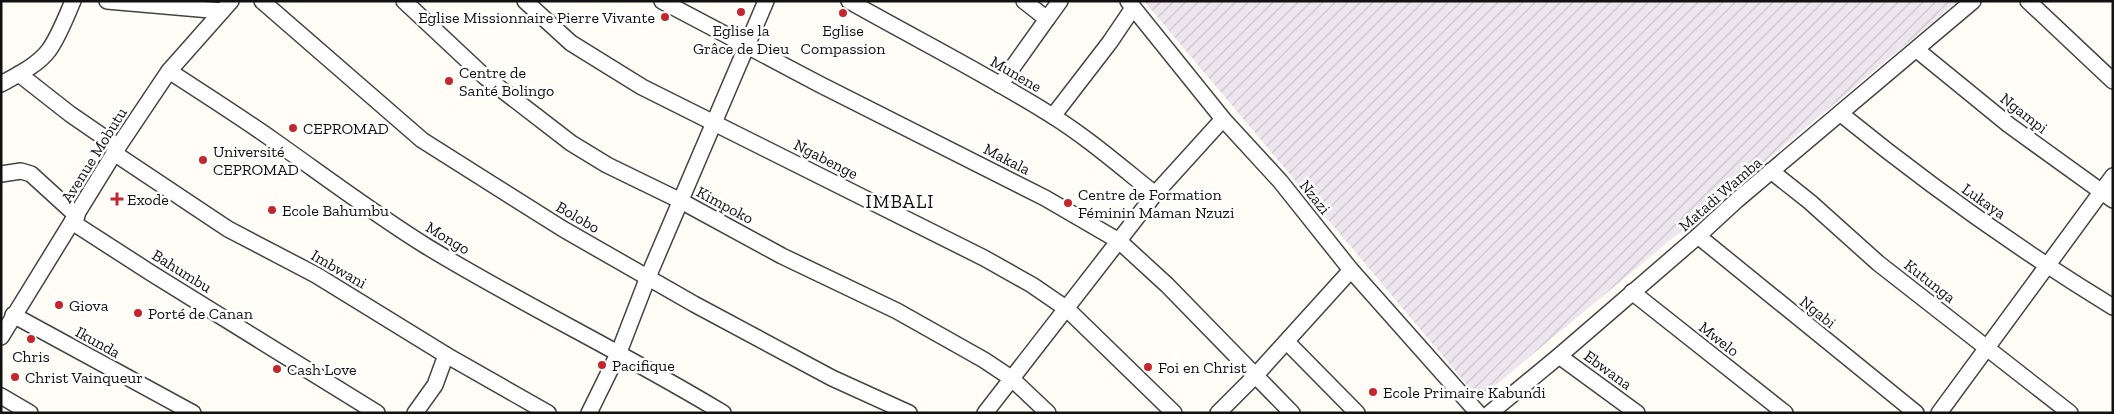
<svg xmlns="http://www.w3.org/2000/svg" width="2114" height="414" viewBox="0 0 2114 414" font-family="'Zilla Slab',serif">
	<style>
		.industrial { fill: url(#industrial-furrows) }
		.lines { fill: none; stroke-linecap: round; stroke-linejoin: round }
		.minor-casing { stroke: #444; stroke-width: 18 }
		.minor { stroke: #fff; stroke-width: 15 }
		.poi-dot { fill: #c4262e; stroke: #fff; stroke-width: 2 }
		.labels { text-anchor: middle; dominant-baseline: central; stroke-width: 5; stroke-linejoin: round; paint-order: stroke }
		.poi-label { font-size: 16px; fill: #111; stroke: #fff; text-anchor: start }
		.street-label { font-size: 16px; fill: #111; stroke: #fff }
		.quarter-label { font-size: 19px; letter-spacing: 1px; fill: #111; stroke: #fff }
	</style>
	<defs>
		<pattern id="industrial-furrows" width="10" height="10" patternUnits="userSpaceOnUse" patternTransform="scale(1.25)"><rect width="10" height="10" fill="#eee6ef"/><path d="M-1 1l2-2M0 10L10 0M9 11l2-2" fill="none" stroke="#cbc4cc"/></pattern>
	</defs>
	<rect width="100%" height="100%" fill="#fffdf5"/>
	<path class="industrial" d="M1144,1H1958L1479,399Z"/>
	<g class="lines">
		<g class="minor-casing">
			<g id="minor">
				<path d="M107,1L222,11"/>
				<path d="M262,1L422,140L490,183L563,229L694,304L832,378L909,413"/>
				<path d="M404,1L484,76L571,143L607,165L681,201L782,256L897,311L984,360L1011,378L1048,413"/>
				<path d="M525,1L571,43L642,87L984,258L1032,285L1067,309L1174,413"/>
				<path d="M662,1L819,84L1045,198L1119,241L1167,285L1292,413"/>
				<path d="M849,1C916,39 986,74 1051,115C1088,138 1121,167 1155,194"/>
				<path d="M1024,1L1047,19L1060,1"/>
				<path d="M1128,1L1223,119L1280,181L1351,270L1478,413"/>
				<path d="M2028,1L2113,81"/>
				<path d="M1917,50L2009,125L2113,200"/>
				<path d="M169,71C204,94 239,116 273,140C324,176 373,213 426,246C523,305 626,354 723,413"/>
				<path d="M19,74L70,114L118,147"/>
				<path d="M1,84C17,75 38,65 49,50C59,36 66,17 73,1"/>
				<path d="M1000,85L1047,19"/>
				<path d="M1841,114C1927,184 2018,249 2113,307"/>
				<path d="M1053,116L1110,42L1133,8"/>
				<path d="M114,153L228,229L316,275L446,355L548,413"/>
				<path d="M1771,171L1810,202L1878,263L2070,413"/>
				<path d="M1,174L21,171L31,174L77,216"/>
				<path d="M72,222L151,273L377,413"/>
				<path d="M1698,236L1916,413"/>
				<path d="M1632,292L1785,413"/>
				<path d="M13,315L193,413"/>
				<path d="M1,337L118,147L169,71L231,1"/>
				<path d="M1287,342L1357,413"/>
				<path d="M1559,356L1637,413"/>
				<path d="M1,396L30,413"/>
				<path d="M415,413L435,385L446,355"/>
				<path d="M589,413L619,352L648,277L766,1"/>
				<path d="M985,413L1155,194L1223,119"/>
				<path d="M1218,413L1255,376L1351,270"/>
				<path d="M1490,413L1559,356L1698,236L1737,200L1973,1"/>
				<path d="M1939,413L2113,176"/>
			</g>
		</g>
		<use href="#minor" class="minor"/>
	</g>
	<g class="poi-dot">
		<circle cx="741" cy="12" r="5"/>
		<circle cx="843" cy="13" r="5"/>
		<circle cx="665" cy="17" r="5"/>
		<circle cx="449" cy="81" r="5"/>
		<circle cx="293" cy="128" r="5"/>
		<circle cx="203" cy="160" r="5"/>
		<path d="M114.5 191.5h5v5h5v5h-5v5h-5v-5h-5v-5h5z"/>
		<circle cx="1068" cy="203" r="5"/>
		<circle cx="272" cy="210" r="5"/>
		<circle cx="59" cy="305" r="5"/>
		<circle cx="138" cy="313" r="5"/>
		<circle cx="31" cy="339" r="5"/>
		<circle cx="602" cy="365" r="5"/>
		<circle cx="1148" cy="367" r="5"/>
		<circle cx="277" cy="369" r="5"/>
		<circle cx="15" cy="377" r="5"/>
		<circle cx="1373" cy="392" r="5"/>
	</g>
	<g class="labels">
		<g class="poi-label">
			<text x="655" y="17" text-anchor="end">Eglise Missionnaire Pierre Vivante</text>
			<text x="741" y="30" text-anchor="middle">Eglise la<tspan x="741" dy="18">Grâce de Dieu</tspan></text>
			<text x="843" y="30" text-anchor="middle">Eglise<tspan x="843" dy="18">Compassion</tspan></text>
			<text x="459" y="72">Centre de<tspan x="459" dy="18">Santé Bolingo</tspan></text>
			<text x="303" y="128">CEPROMAD</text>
			<text x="213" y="151">Université<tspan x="213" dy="18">CEPROMAD</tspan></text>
			<text x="1078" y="194">Centre de Formation<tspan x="1078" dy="18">Féminin Maman Nzuzi</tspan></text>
			<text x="127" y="199">Exode</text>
			<text x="282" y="210">Ecole Bahumbu</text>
			<text x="69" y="305">Giova</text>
			<text x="148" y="313">Porté de Canan</text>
			<text x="31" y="356" text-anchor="middle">Chris</text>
			<text x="612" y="365">Pacifique</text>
			<text x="1158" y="367">Foi en Christ</text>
			<text x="287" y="369">Cash Love</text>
			<text x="25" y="377">Christ Vainqueur</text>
			<text x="1383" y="392">Ecole Primaire Kabundi</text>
		</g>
		<g class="street-label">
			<text transform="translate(1016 74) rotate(30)">Munene</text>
			<text transform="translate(2024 113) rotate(38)">Ngampi</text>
			<text transform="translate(94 155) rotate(-58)">Avenue Mobutu</text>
			<text transform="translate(826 159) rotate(27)">Ngabenge</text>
			<text transform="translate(1007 159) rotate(27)">Makala</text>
			<text transform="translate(1720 194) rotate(-41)">Matadi Wamba</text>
			<text transform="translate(1315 197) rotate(51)">Nzazi</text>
			<text transform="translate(1984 201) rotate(35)">Lukaya</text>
			<text transform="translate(725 205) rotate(28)">Kimpoko</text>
			<text transform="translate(578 217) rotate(30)">Bolobo</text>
			<text transform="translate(448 238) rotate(31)">Mongo</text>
			<text transform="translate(339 269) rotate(30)">Imbwani</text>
			<text transform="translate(182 271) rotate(32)">Bahumbu</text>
			<text transform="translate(1930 281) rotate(38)">Kutunga</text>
			<text transform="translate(1818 312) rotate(39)">Ngabi</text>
			<text transform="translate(1719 339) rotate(38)">Mwelo</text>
			<text transform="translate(98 342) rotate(29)">Ikunda</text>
			<text transform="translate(1608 370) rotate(36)">Ebwana</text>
		</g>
		<g class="quarter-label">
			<text x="900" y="201">IMBALI</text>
		</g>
	</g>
	<rect width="2114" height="414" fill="none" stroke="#111111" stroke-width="5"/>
</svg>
